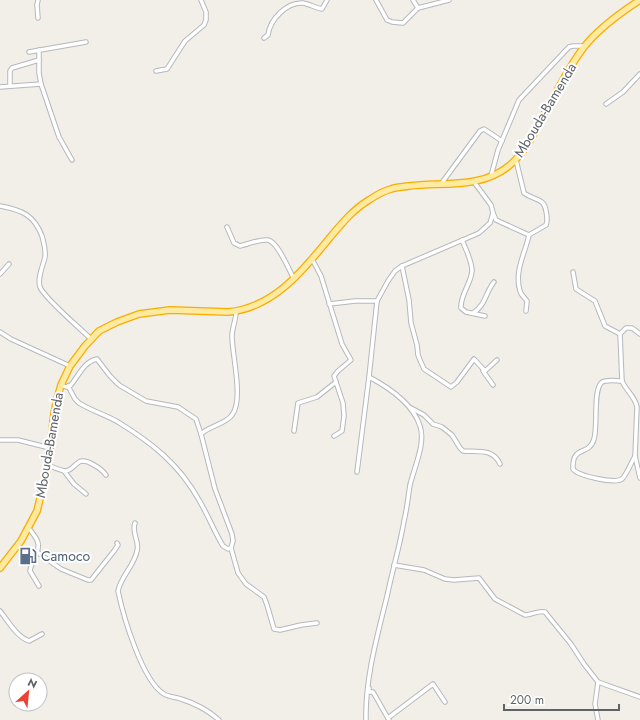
<svg xmlns="http://www.w3.org/2000/svg" width="640" height="720" viewBox="0 0 640 720" font-family="Jost,sans-serif">
	<style>
		.lines { fill: none; stroke-linecap: round; stroke-linejoin: round }
		.minor-casing { stroke: #b5b8bc; stroke-width: 5.5 }
		.trunk-casing { stroke: #f9ab00; stroke-width: 8 }
		.minor { stroke: #fff; stroke-width: 3.5 }
		.trunk { stroke: #feeaa1; stroke-width: 5.5 }
		.labels { text-anchor: middle; dominant-baseline: central; stroke-width: 4; stroke-linejoin: round; paint-order: stroke }
		.street-label { font-size: 14px; fill: #5f6368; stroke: #fff }
		.service-label { font-size: 14px; fill: #4e5e75; stroke: #fff; text-anchor: start }
	</style>
	<rect width="100%" height="100%" fill="#f1efe8"/>
	<g class="lines">
		<g class="minor-casing">
			<g id="minor">
				<path d="M38,0L37,5L38,18"/>
				<path d="M376,0L387,20L392,22L403,23L418,8L449,0"/>
				<path d="M413,0L418,8"/>
				<path d="M264,38L268,35C270,19 287,2 303,3C309,4 316,8 322,9L327,0"/>
				<path d="M39,50V73L41,84L59,137L72,160"/>
				<path d="M29,52L86,42"/>
				<path d="M156,71L167,69L185,41L204,25L206,20V12L201,0"/>
				<path d="M10,86V71L12,68L39,60"/>
				<path d="M0,87L41,84"/>
				<path d="M606,104L623,92L640,74"/>
				<path d="M516,160L524,193C534,201 544,197 546,211C547,216 548,220 546,225L529,235"/>
				<path d="M491,176L498,150L519,100L569,47L573,46H585"/>
				<path d="M441,184L480,131L484,129L502,141"/>
				<path d="M0,206C22,210 34,215 42,236C44,244 46,249 45,257C43,266 37,278 40,287C44,298 81,329 91,339"/>
				<path d="M493,213L496,220L529,235C525,254 514,271 520,291C521,295 525,298 527,301L526,311"/>
				<path d="M227,227L234,243L240,246C249,244 259,239 268,240C278,242 289,270 294,279"/>
				<path d="M462,240C466,250 472,261 472,271C471,284 460,295 461,308L466,312L485,316"/>
				<path d="M312,259L321,276L342,344L351,360L338,371L334,376L343,403L344,416L342,431L334,436"/>
				<path d="M402,266L409,300L411,323L417,345L418,355L420,360L424,369L451,387L457,382L474,359L485,371L497,360"/>
				<path d="M573,272L576,289L595,301L605,326L620,334"/>
				<path d="M0,274L9,264"/>
				<path d="M329,304L355,301H377"/>
				<path d="M473,313C486,305 485,293 494,282"/>
				<path d="M0,332L11,339L70,366"/>
				<path d="M640,334L632,328H626L620,334L622,381C626,391 635,396 637,407L635,456L640,478"/>
				<path d="M483,371L493,385"/>
				<path d="M622,381C616,381 605,379 601,383C593,392 598,426 594,439C589,457 572,444 573,469C578,476 615,484 622,479C627,474 631,463 635,456"/>
				<path d="M61,385L66,387L70,386C79,376 83,362 97,359L110,376L119,385L146,401L178,407L196,419L201,434L215,489L232,534L233,541L231,548L238,573L246,584L264,597L267,605L274,629L280,630L301,625L317,623"/>
				<path d="M68,386L75,399L79,403C92,411 106,415 118,422C152,443 179,464 199,500C208,515 214,531 223,546L228,549L231,548"/>
				<path d="M411,408L424,415L433,424L442,427L452,435L460,448L463,451C478,452 493,448 500,464"/>
				<path d="M294,431L298,403L317,397L336,382"/>
				<path d="M201,434C209,426 226,424 232,415C244,400 232,355 232,336C232,328 236,320 236,312"/>
				<path d="M0,440H18L50,448"/>
				<path d="M48,465C53,467 61,471 66,471C72,470 74,465 79,462C86,458 102,469 106,475"/>
				<path d="M64,471L74,484L86,494"/>
				<path d="M357,472L369,377"/>
				<path d="M135,523C131,533 140,541 137,551C134,566 121,576 118,591C123,615 142,681 164,694C169,697 175,697 181,699C194,703 209,711 219,720"/>
				<path d="M28,527C31,531 35,536 37,540C42,550 31,561 30,571L39,586"/>
				<path d="M37,552L61,569L88,580H91L114,551L118,545L117,543"/>
				<path d="M394,565L424,570L445,579L454,580L479,578L495,599L525,615C532,615 539,610 545,612L571,644L584,664L598,682L595,704L598,720"/>
				<path d="M0,611C8,621 17,637 29,641L42,634"/>
				<path d="M598,682L640,697"/>
				<path d="M369,688V692H373L389,720"/>
				<path d="M388,718L433,684L445,702"/>
				<path d="M366,720C365,677 378,634 388,592C393,568 400,545 404,521C407,509 408,497 410,485C414,468 426,443 420,426C413,404 388,387 369,377L377,301L388,281L395,271L402,266L479,233L490,223L493,213L491,205L474,182"/>
			</g>
		</g>
		<g class="trunk-casing">
			<path id="trunk" d="M0,568L21,541L37,511L48,465L54,414L57,399L61,385L70,366L85,346L99,331L117,322L139,314L170,310L228,312C275,308 305,268 332,235C343,222 354,209 369,200C375,196 384,191 391,189C396,187 403,187 409,186C443,182 482,189 510,165C528,150 537,126 548,107C560,86 570,65 584,47C599,28 620,13 640,0"/>
		</g>
		<use href="#minor" class="minor"/>
		<use href="#trunk" class="trunk"/>
	</g>
	<defs>
		<g id="fuel-bare" transform="scale(1.38)"><path d="M-5.5-6h7V0h2V4h1.3V-2.5L3-4.5l.8-.8L6-3V5H2.5V1h-1V6h-7ZM-4.2-4.7v3.2H.2V-4.7Z" fill="#5c6f8a" stroke="#fff" stroke-width="2.5" paint-order="stroke"/></g>
	</defs>
	<g fill-rule="evenodd">
		<use href="#fuel-bare" x="28" y="556"/>
	</g>
	<g class="labels">
		<g class="street-label">
			<text transform="translate(545 110) rotate(-59)">Mbouda-Bamenda</text>
			<text transform="translate(49 445) rotate(-80)">Mbouda-Bamenda</text>
		</g>
		<g class="service-label">
			<text x="41" y="556">Camoco</text>
		</g>
	</g>
	<g transform="translate(28 692) rotate(27)"><circle r="19" fill="#ffffff" stroke="#bfc1c3"/>
	<path d="M0-3L7 15L0 10L-7 15Z" fill="#ea4335"/>
	<text y="-6" font-size="11" font-weight="bold" text-anchor="middle" fill="#5f6368">N</text>
	</g>
	<path d="M504 704v6h115v-6" fill="none" stroke="#5f6368" stroke-width="2"/>
	<text x="510" y="704" font-size="12" fill="#5f6368" stroke="#ffffff" stroke-width="3" paint-order="stroke">200 m</text>
</svg>
